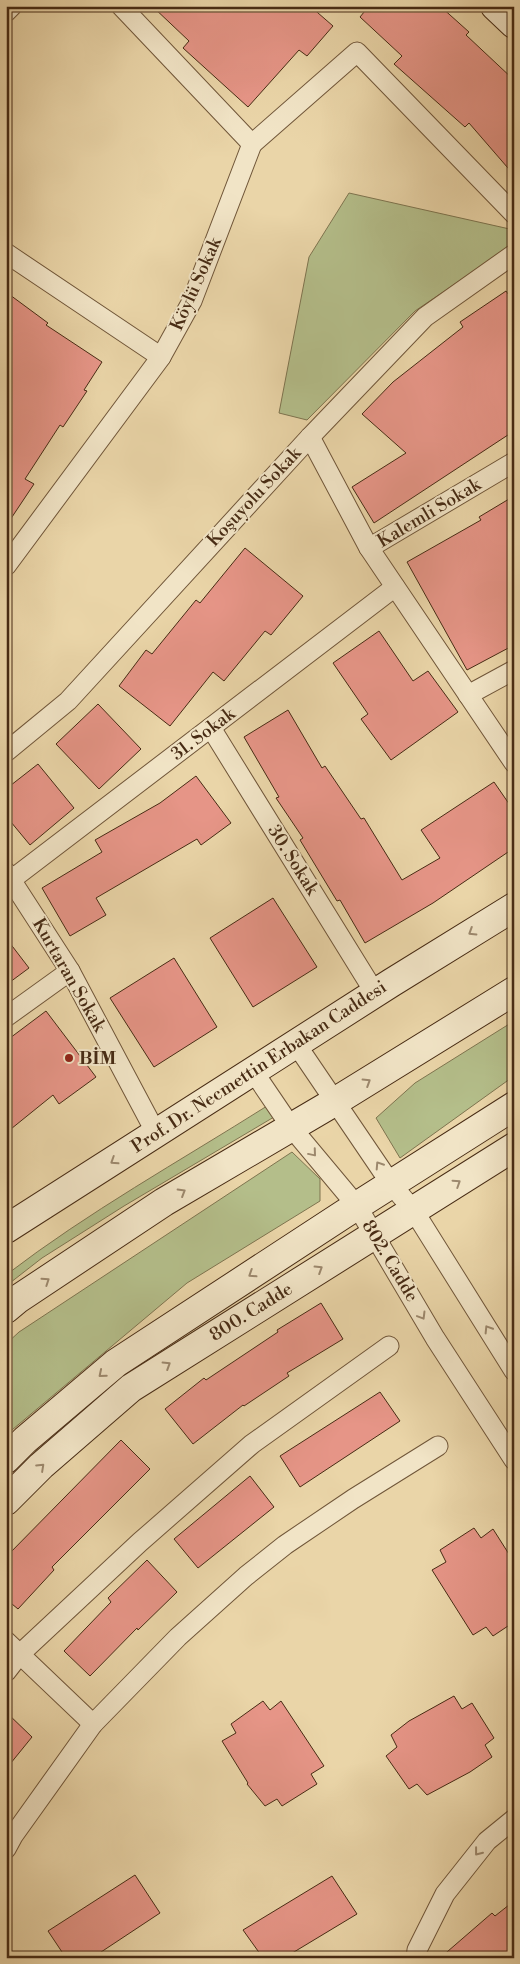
<svg xmlns="http://www.w3.org/2000/svg" width="520" height="1964" viewBox="0 0 520 1964" font-family="'Libre Bodoni',serif">
	<style>
		.green { fill: #b4be8a; stroke: #7e744f }
		.building { fill: #e69587; stroke: #472b14 }
		.lines { fill: none; stroke-linecap: round; stroke-linejoin: round }
		.street-casing { stroke: #705639; stroke-width: 21 }
		.secondary-casing { stroke: #472b14; stroke-width: 30 }
		.street { stroke: #f1e4c6; stroke-width: 19 }
		.secondary { stroke: #f1e4c6; stroke-width: 28 }
		.oneway { stroke: #9c886d }
		.poi-dot { fill: #8f2418; stroke: #f1e4c6; stroke-width: 2 }
		.labels { text-anchor: middle; dominant-baseline: central; stroke-width: 4; stroke-linejoin: round; paint-order: stroke }
		.street-label { font-size: 18px; fill: #472b14; stroke: #f1e4c6 }
		.poi-label { font-size: 18px; font-weight: bold; fill: #472b14; stroke: #f1e4c6; text-anchor: start }
	</style>
	<rect width="100%" height="100%" fill="#ead5a8"/>
	<filter id="stains"><feTurbulence type="fractalNoise" baseFrequency=".004" numOctaves="4"/><feColorMatrix values="0 0 0 0 .2 0 0 0 0 .09 0 0 0 0 .02 0 0 0 .5 -.17"/></filter>
	<radialGradient id="worn" r=".72"><stop offset=".6" stop-color="#630" stop-opacity="0"/><stop offset="1" stop-color="#630" stop-opacity=".3"/></radialGradient>
	<g class="green">
		<path d="M349,193L514,230V244L415,311L307,420L279,413L309,257Z"/>
		<path d="M514,1021V1076L400,1158L376,1118L415,1083Z"/>
		<path d="M267,1106L274,1117L124,1206L42,1258L6,1286V1275C88,1212 180,1161 267,1106Z"/>
		<path d="M292,1152L320,1179V1201L187,1283L6,1435V1344L19,1332Z"/>
	</g>
	<g class="building">
		<path d="M152,6H310L333,26L307,56L299,50L248,107L183,48L189,41Z"/>
		<path d="M369,6H440L469,32L466,35L514,80V175L469,123L465,127L394,64L402,56L360,17Z"/>
		<path d="M506,291L514,302V431L374,523L352,487L406,453L362,414L393,382L463,327L460,322Z"/>
		<path d="M6,292L48,323L46,325L102,362L84,390L87,391L63,427L60,425L25,479L34,484L6,526Z"/>
		<path d="M514,496V645L467,670L407,562L481,520L479,517Z"/>
		<path d="M245,548L303,596L271,635L265,631L224,681L213,672L170,726L119,686L146,650L152,654L196,600L200,603Z"/>
		<path d="M379,631L413,681L428,671L458,712L391,760L361,719L368,714L333,663Z"/>
		<path d="M98,704L141,749L99,789L56,744Z"/>
		<path d="M288,710L322,768L325,766L361,819L364,818L402,880L440,858L421,830L494,782L514,811V848L433,903L365,943L340,900L337,901L300,840L303,838L276,798L279,797L244,737Z"/>
		<path d="M38,764L74,808L30,845L6,816V789Z"/>
		<path d="M196,776L231,823L201,845L197,839L96,898L106,915L70,936L42,888L102,852L95,840L160,803Z"/>
		<path d="M273,898L317,967L253,1007L210,938Z"/>
		<path d="M6,938L29,968L6,985Z"/>
		<path d="M174,958L217,1027L154,1067L110,998Z"/>
		<path d="M46,1011L96,1077L59,1104L53,1095L6,1133V1041Z"/>
		<path d="M321,1303L343,1339L287,1373L289,1376L244,1406L243,1405L193,1444L165,1409L204,1378L206,1380L278,1332L277,1330Z"/>
		<path d="M380,1392L400,1421L300,1487L280,1456Z"/>
		<path d="M121,1440L150,1469L52,1567L54,1570L18,1609L6,1599V1557Z"/>
		<path d="M250,1476L274,1507L198,1568L174,1539Z"/>
		<path d="M474,1528L481,1538L493,1529L514,1562V1622L493,1636L486,1627L473,1635L432,1570L446,1562L440,1550Z"/>
		<path d="M147,1560L177,1592L138,1630L137,1628L90,1676L64,1651L111,1602L108,1598Z"/>
		<path d="M454,1696L462,1709L472,1703L494,1738L485,1745L492,1757L470,1772L427,1795L417,1784L409,1789L386,1756L397,1747L391,1735L409,1721Z"/>
		<path d="M263,1701L270,1710L281,1701L324,1766L311,1774L317,1784L282,1806L277,1799L265,1806L247,1784L248,1783L222,1741L236,1733L231,1724Z"/>
		<path d="M6,1712L32,1737L6,1769Z"/>
		<path d="M135,1875L160,1913L92,1958H66L48,1931Z"/>
		<path d="M332,1876L357,1914L284,1958H263L243,1930Z"/>
		<path d="M514,1901V1958H440L492,1913L495,1916Z"/>
	</g>
	<g class="lines">
		<g class="street-casing">
			<g id="street">
				<path d="M6,12L12,6"/>
				<path d="M252,144L357,52L514,214"/>
				<path d="M6,253L161,357"/>
				<path d="M310,437L369,548L514,763"/>
				<path d="M369,548L514,462"/>
				<path d="M6,566L161,357L192,301L252,144L121,6"/>
				<path d="M468,695L514,670"/>
				<path d="M211,728L375,993"/>
				<path d="M6,752L68,701L310,437L425,317L514,254"/>
				<path d="M6,872L70,971L156,1133"/>
				<path d="M11,880L395,587"/>
				<path d="M6,1017L70,971"/>
				<path d="M296,1044L391,1184L414,1211L514,1371"/>
				<path d="M253,1071L291,1127L357,1206L435,1338L514,1460"/>
				<path d="M6,1641L93,1724"/>
				<path d="M6,1672L20,1654L140,1542L252,1444L389,1346"/>
				<path d="M6,1849L13,1836L93,1724L178,1637L246,1576L285,1545L353,1499L438,1446"/>
				<path d="M416,1958L417,1950L445,1894L487,1841L514,1819"/>
			</g>
		</g>
		<g class="secondary-casing">
			<g id="secondary">
				<path d="M495,6L514,24"/>
				<path d="M6,1229L391,983L514,907"/>
				<path d="M6,1309L18,1299L164,1202L336,1101L514,991"/>
				<path d="M6,1459L25,1440L116,1363L344,1214L514,1106"/>
				<path d="M6,1501L41,1466L131,1388L514,1147"/>
			</g>
		</g>
		<use href="#street" class="street"/>
		<use href="#secondary" class="secondary"/>
	</g>
	<defs><path id="oneway-chevron" d="M-2-3.5L2.5 0L-2 3.5" fill="none" stroke-width="1.6" stroke-linecap="round" stroke-linejoin="round" transform="scale(1.25)"/></defs>
	<g class="oneway">
		<use href="#oneway-chevron" transform="translate(472 932) rotate(148)"/>
		<use href="#oneway-chevron" transform="translate(367 1082) rotate(-32)"/>
		<use href="#oneway-chevron" transform="translate(313 1153) rotate(50)"/>
		<use href="#oneway-chevron" transform="translate(114 1161) rotate(147)"/>
		<use href="#oneway-chevron" transform="translate(379 1165) rotate(-123)"/>
		<use href="#oneway-chevron" transform="translate(457 1183) rotate(-33)"/>
		<use href="#oneway-chevron" transform="translate(182 1192) rotate(-31)"/>
		<use href="#oneway-chevron" transform="translate(319 1269) rotate(-32)"/>
		<use href="#oneway-chevron" transform="translate(252 1274) rotate(147)"/>
		<use href="#oneway-chevron" transform="translate(46 1281) rotate(-34)"/>
		<use href="#oneway-chevron" transform="translate(422 1316) rotate(59)"/>
		<use href="#oneway-chevron" transform="translate(488 1329) rotate(-122)"/>
		<use href="#oneway-chevron" transform="translate(167 1365) rotate(-32)"/>
		<use href="#oneway-chevron" transform="translate(102 1374) rotate(140)"/>
		<use href="#oneway-chevron" transform="translate(41 1467) rotate(-43)"/>
		<use href="#oneway-chevron" transform="translate(478 1852) rotate(128)"/>
	</g>
	<circle class="poi-dot" cx="69" cy="1058" r="5"/>
	<g class="labels">
		<g class="street-label">
			<text transform="translate(196 284) rotate(-66)">Köylü Sokak</text>
			<text transform="translate(254 497) rotate(-47)">Koşuyolu Sokak</text>
			<text transform="translate(429 513) rotate(-31)">Kalemli Sokak</text>
			<text transform="translate(203 734) rotate(-37)">31. Sokak</text>
			<text transform="translate(293 860) rotate(58)">30. Sokak</text>
			<text transform="translate(69 975) rotate(60)">Kurtaran Sokak</text>
			<text transform="translate(259 1067) rotate(-33)">Prof. Dr. Necmettin Erbakan Caddesi</text>
			<text transform="translate(390 1261) rotate(59)">802. Cadde</text>
			<text transform="translate(251 1312) rotate(-32)">800. Cadde</text>
		</g>
		<g class="poi-label">
			<text x="79" y="1058">BİM</text>
		</g>
	</g>
	<rect width="520" height="1964" fill="none" stroke="#ead5a8" stroke-width="25"/>
	<rect x="8" y="8" width="505" height="1949" fill="none" stroke="#472b14" stroke-width="2.5"/>
	<rect x="12" y="12" width="495" height="1939" fill="none" stroke="#472b14"/>
	<rect width="100%" height="100%" filter="url(#stains)"/>
	<rect width="100%" height="100%" fill="url(#worn)"/>
</svg>
